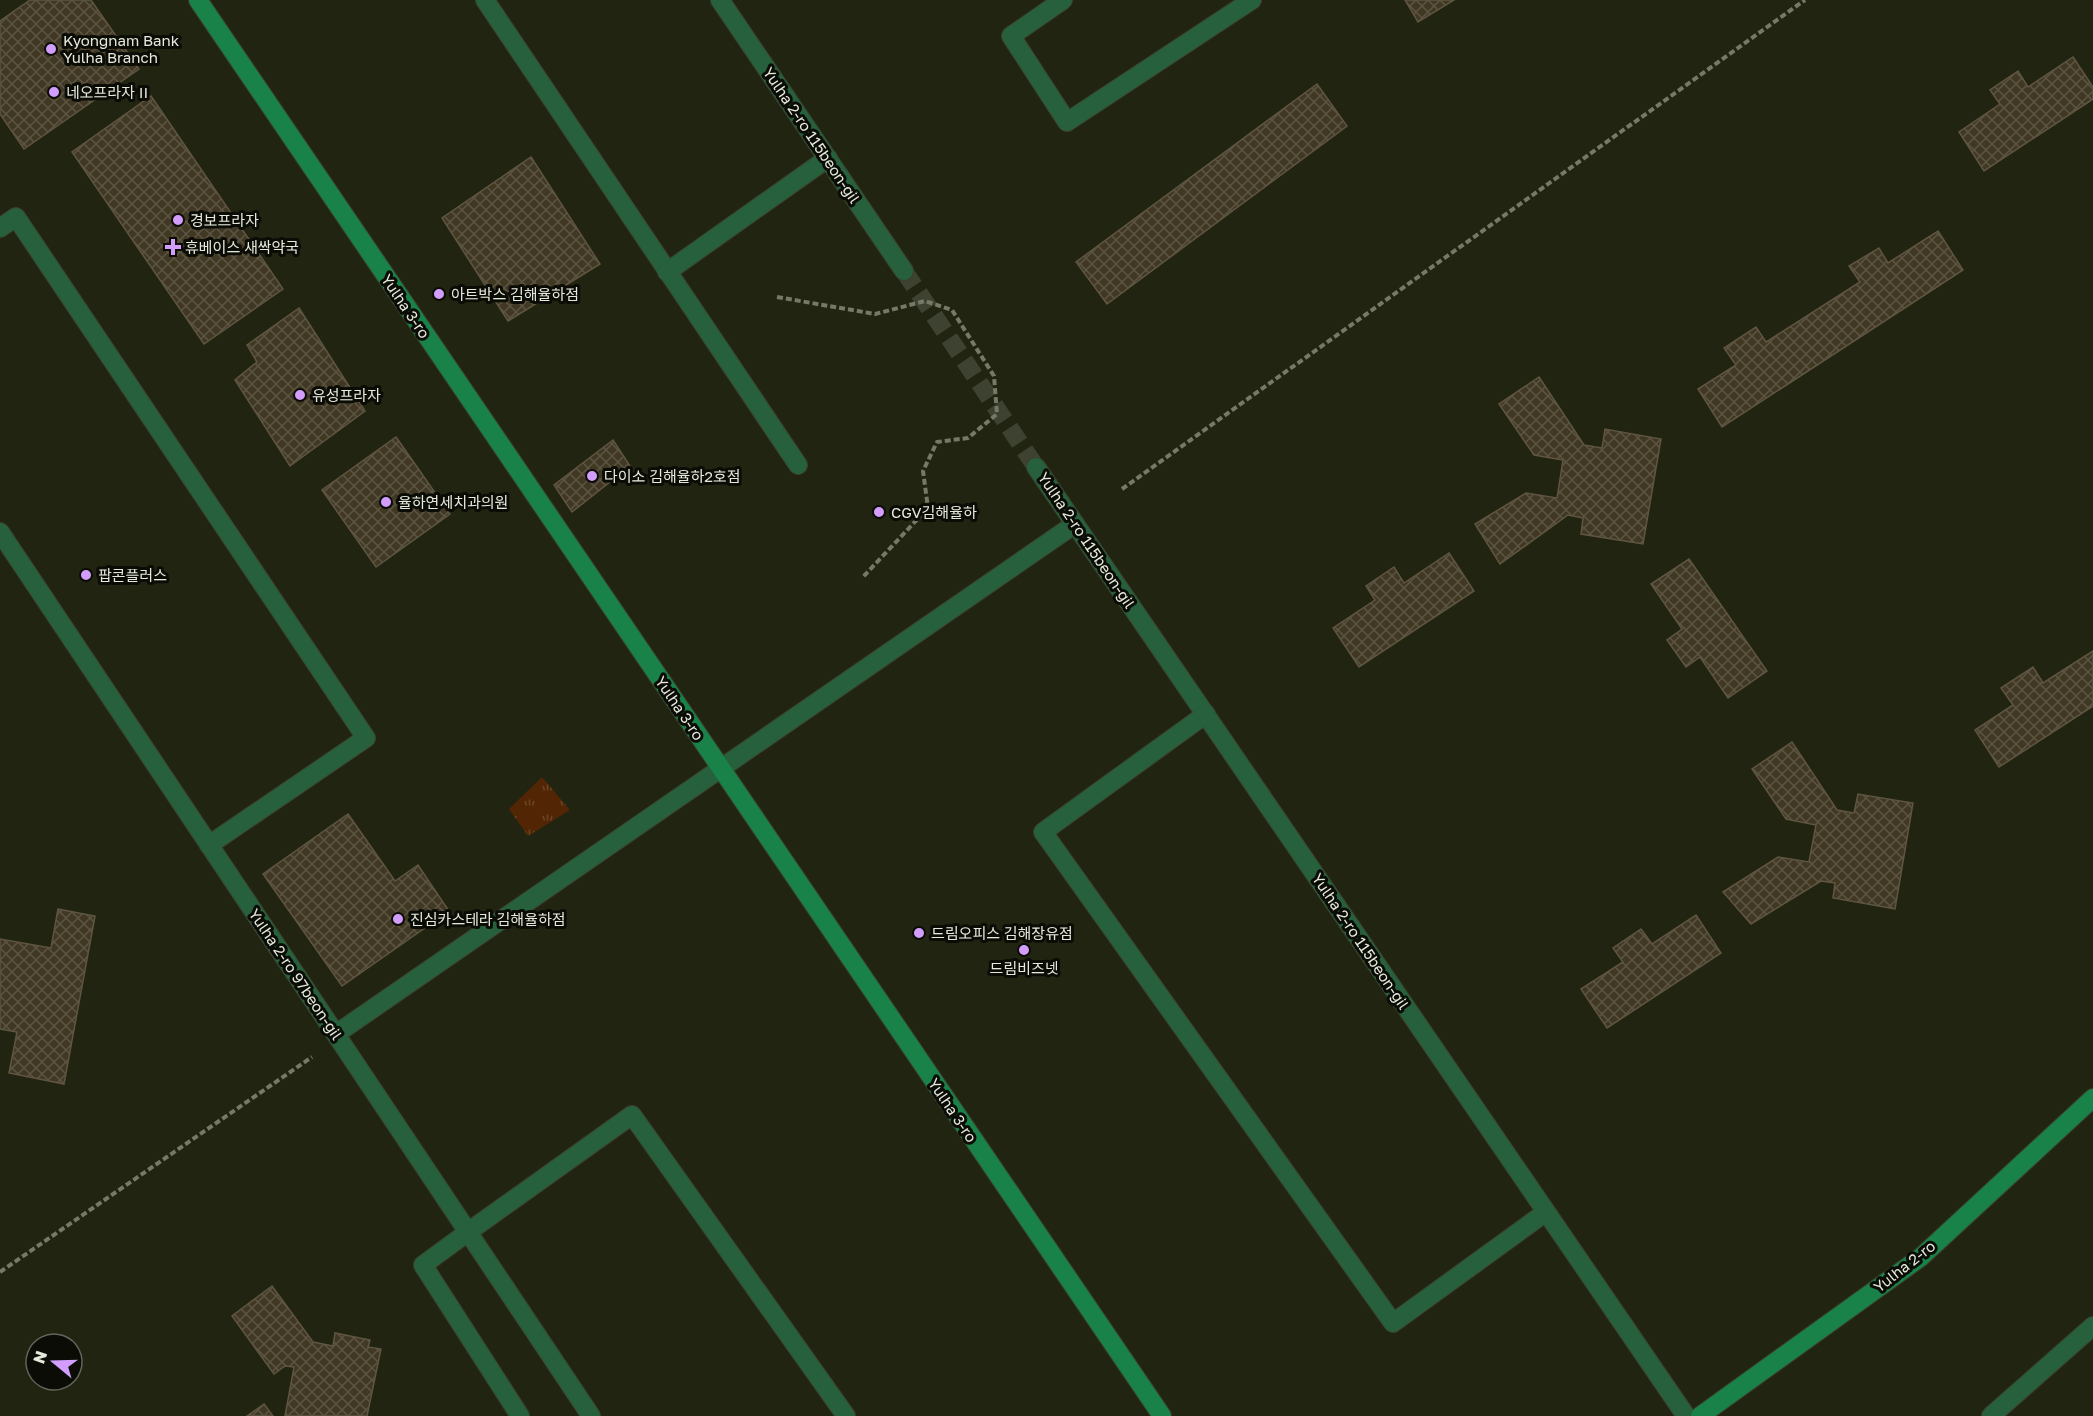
<svg xmlns="http://www.w3.org/2000/svg" width="2093" height="1416" viewBox="0 0 2093 1416" font-family="'Golos Text','Noto Sans KR',sans-serif">
	<style>
		.park { fill: url(#park-tufts) }
		.building { fill: url(#building-cross-hatch); stroke: #5f5540; stroke-width: 1.5 }
		.lines { fill: none; stroke-linecap: round; stroke-linejoin: round }
		.street-tunnel { stroke: #3e4230; stroke-width: 18; stroke-dasharray: 18 9; stroke-linecap: butt }
		.lane-casing { stroke: #3c402e; stroke-width: 20 }
		.street-casing { stroke: #3c402e; stroke-width: 20 }
		.secondary-casing { stroke: #3c402e; stroke-width: 20 }
		.path { stroke: #757968; stroke-width: 4; stroke-dasharray: 6 3; stroke-linecap: butt }
		.lane { stroke: #26603c; stroke-width: 18 }
		.street { stroke: #26603c; stroke-width: 18 }
		.secondary { stroke: #188249; stroke-width: 18 }
		.poi-dot { fill: #d29dfd; stroke: #0a0c05; stroke-width: 2 }
		.labels { text-anchor: middle; dominant-baseline: central; stroke-width: 6; stroke-linejoin: round; paint-order: stroke }
		.poi-label { font-size: 15px; fill: #e6eadd; stroke: #0a0c05; text-anchor: start }
		.street-label { font-size: 15px; fill: #e6eadd; stroke: #0a0c05 }
	</style>
	<defs>
		<pattern id="park-tufts" width="24" height="20" patternUnits="userSpaceOnUse" patternTransform="scale(1.5)"><rect width="24" height="20" fill="#522504"/><path d="M3 7l-1-3M5 7V3M7 7l1-3M15 17l-1-3M17 17v-4M19 17l1-3" fill="none" stroke="#6b4528"/></pattern>
		<pattern id="building-cross-hatch" width="8" height="8" patternUnits="userSpaceOnUse" patternTransform="scale(1.5)"><rect width="8" height="8" fill="#413824"/><path d="M0 0l8 8M0 8l8-8" fill="none" stroke="#5c5543"/></pattern>
	</defs>
	<rect width="100%" height="100%" fill="#202411"/>
	<path class="park" d="M542,777L570,810L528,836L509,809Z"/>
	<g class="building">
		<path d="M30,0H91L139,69L24,149L0,114V21Z"/>
		<path d="M1405,0H1454L1418,22Z"/>
		<path d="M2073,57L2093,87V99L1984,171L1959,132L2000,104L1990,90L2018,71L2028,87Z"/>
		<path d="M1317,84L1347,126L1107,304L1076,262Z"/>
		<path d="M151,96L283,289L204,344L72,152Z"/>
		<path d="M531,157L600,264L508,321L442,218Z"/>
		<path d="M1938,231L1963,270L1722,427L1698,389L1736,365L1724,348L1756,327L1766,342L1860,282L1849,266L1879,248L1888,263Z"/>
		<path d="M299,308L365,411L290,466L235,380L257,362L247,345Z"/>
		<path d="M1539,377L1584,445L1602,448L1605,429L1661,439L1643,544L1581,534L1583,518L1568,515L1500,564L1475,524L1526,493L1557,498L1563,460L1534,455L1499,404Z"/>
		<path d="M396,437L450,514L376,567L322,490Z"/>
		<path d="M613,440L630,466L572,512L554,485Z"/>
		<path d="M1449,553L1474,591L1359,667L1333,628L1375,600L1366,586L1394,567L1404,583Z"/>
		<path d="M1689,559L1767,671L1728,698L1700,657L1686,667L1667,640L1682,629L1651,584Z"/>
		<path d="M2093,651V706L1999,767L1975,730L2013,705L2001,688L2033,667L2043,683Z"/>
		<path d="M1792,742L1837,810L1854,813L1858,794L1913,803L1895,909L1833,898L1835,883L1821,881L1751,924L1723,892L1778,857L1809,862L1816,825L1786,819L1752,769Z"/>
		<path d="M348,814L395,881L418,865L449,911L342,986L263,874Z"/>
		<path d="M58,909L95,916L64,1084L9,1073L17,1032L0,1029V939L51,948Z"/>
		<path d="M1696,915L1721,953L1607,1028L1581,989L1623,962L1613,948L1641,929L1652,944Z"/>
		<path d="M272,1286L313,1342L333,1346L335,1333L370,1340L368,1347L381,1349L367,1416H285L294,1367L285,1366L274,1374L232,1316Z"/>
		<path d="M264,1404L273,1416H247Z"/>
	</g>
	<g class="lines">
		<path class="street-tunnel" d="M904,271L1036,467"/>
		<g class="lane-casing">
			<g id="lane">
				<path d="M1063,0L1011,36L1067,122L1252,0"/>
				<path d="M468,1232L423,1265L520,1416"/>
			</g>
		</g>
		<g class="street-casing">
			<g id="street">
				<path d="M485,0L798,465"/>
				<path d="M720,0L904,271"/>
				<path d="M0,228L16,217L366,738L209,845"/>
				<path d="M667,272L828,158"/>
				<path d="M1036,467L1686,1416"/>
				<path d="M0,532L591,1416"/>
				<path d="M1206,714L1043,832L1393,1323L1546,1212"/>
				<path d="M336,1034L1075,524"/>
				<path d="M468,1232L632,1115L846,1416"/>
				<path d="M1991,1416L2093,1326"/>
			</g>
		</g>
		<g class="secondary-casing">
			<g id="secondary">
				<path d="M198,0L1162,1416"/>
				<path d="M1700,1416L1921,1257L2093,1098"/>
			</g>
		</g>
		<g class="path">
			<path d="M777,297L875,314L925,301L952,310L994,376L997,414L968,438L937,442L923,471L928,508L862,578"/>
			<path d="M1122,489L1805,0"/>
			<path d="M0,1272L312,1057"/>
		</g>
		<use href="#lane" class="lane"/>
		<use href="#street" class="street"/>
		<use href="#secondary" class="secondary"/>
	</g>
	<g class="poi-dot">
		<circle cx="51" cy="49" r="6"/>
		<circle cx="54" cy="92" r="6"/>
		<circle cx="178" cy="220" r="6"/>
		<path d="M170 238h6v6h6v6h-6v6h-6v-6h-6v-6h6z"/>
		<circle cx="439" cy="294" r="6"/>
		<circle cx="300" cy="395" r="6"/>
		<circle cx="592" cy="476" r="6"/>
		<circle cx="386" cy="502" r="6"/>
		<circle cx="879" cy="512" r="6"/>
		<circle cx="86" cy="575" r="6"/>
		<circle cx="398" cy="919" r="6"/>
		<circle cx="919" cy="933" r="6"/>
		<circle cx="1024" cy="950" r="6"/>
	</g>
	<g class="labels">
		<g class="poi-label">
			<text x="63" y="40">Kyongnam Bank<tspan x="63" dy="17">Yulha Branch</tspan></text>
			<text x="66" y="92">네오프라자 II</text>
			<text x="190" y="220">경보프라자</text>
			<text x="185" y="247">휴베이스 새싹약국</text>
			<text x="451" y="294">아트박스 김해율하점</text>
			<text x="312" y="395">유성프라자</text>
			<text x="604" y="476">다이소 김해율하2호점</text>
			<text x="398" y="502">율하연세치과의원</text>
			<text x="891" y="512">CGV김해율하</text>
			<text x="98" y="575">팝콘플러스</text>
			<text x="410" y="919">진심카스테라 김해율하점</text>
			<text x="931" y="933">드림오피스 김해장유점</text>
			<text x="1024" y="968" text-anchor="middle">드림비즈넷</text>
		</g>
		<g class="street-label">
			<text transform="translate(812 135) rotate(56)">Yulha 2-ro 115beon-gil</text>
			<text transform="translate(406 306) rotate(56)">Yulha 3-ro</text>
			<text transform="translate(1087 540) rotate(56)">Yulha 2-ro 115beon-gil</text>
			<text transform="translate(680 708) rotate(56)">Yulha 3-ro</text>
			<text transform="translate(1361 941) rotate(56)">Yulha 2-ro 115beon-gil</text>
			<text transform="translate(296 974) rotate(56)">Yulha 2-ro 97beon-gil</text>
			<text transform="translate(953 1110) rotate(56)">Yulha 3-ro</text>
			<text transform="translate(1904 1266) rotate(-38)">Yulha 2-ro</text>
		</g>
	</g>
	<g transform="translate(54 1362) rotate(289)"><circle r="28" fill="#0a0c05" stroke="#62655b" stroke-width="1.5"/>
	<path d="M0-4.5L10 22L0 15L-10 22Z" fill="#d29dfd"/>
	<text y="-9" font-size="16" font-weight="bold" text-anchor="middle" fill="#e6eadd">N</text>
	</g>
</svg>
